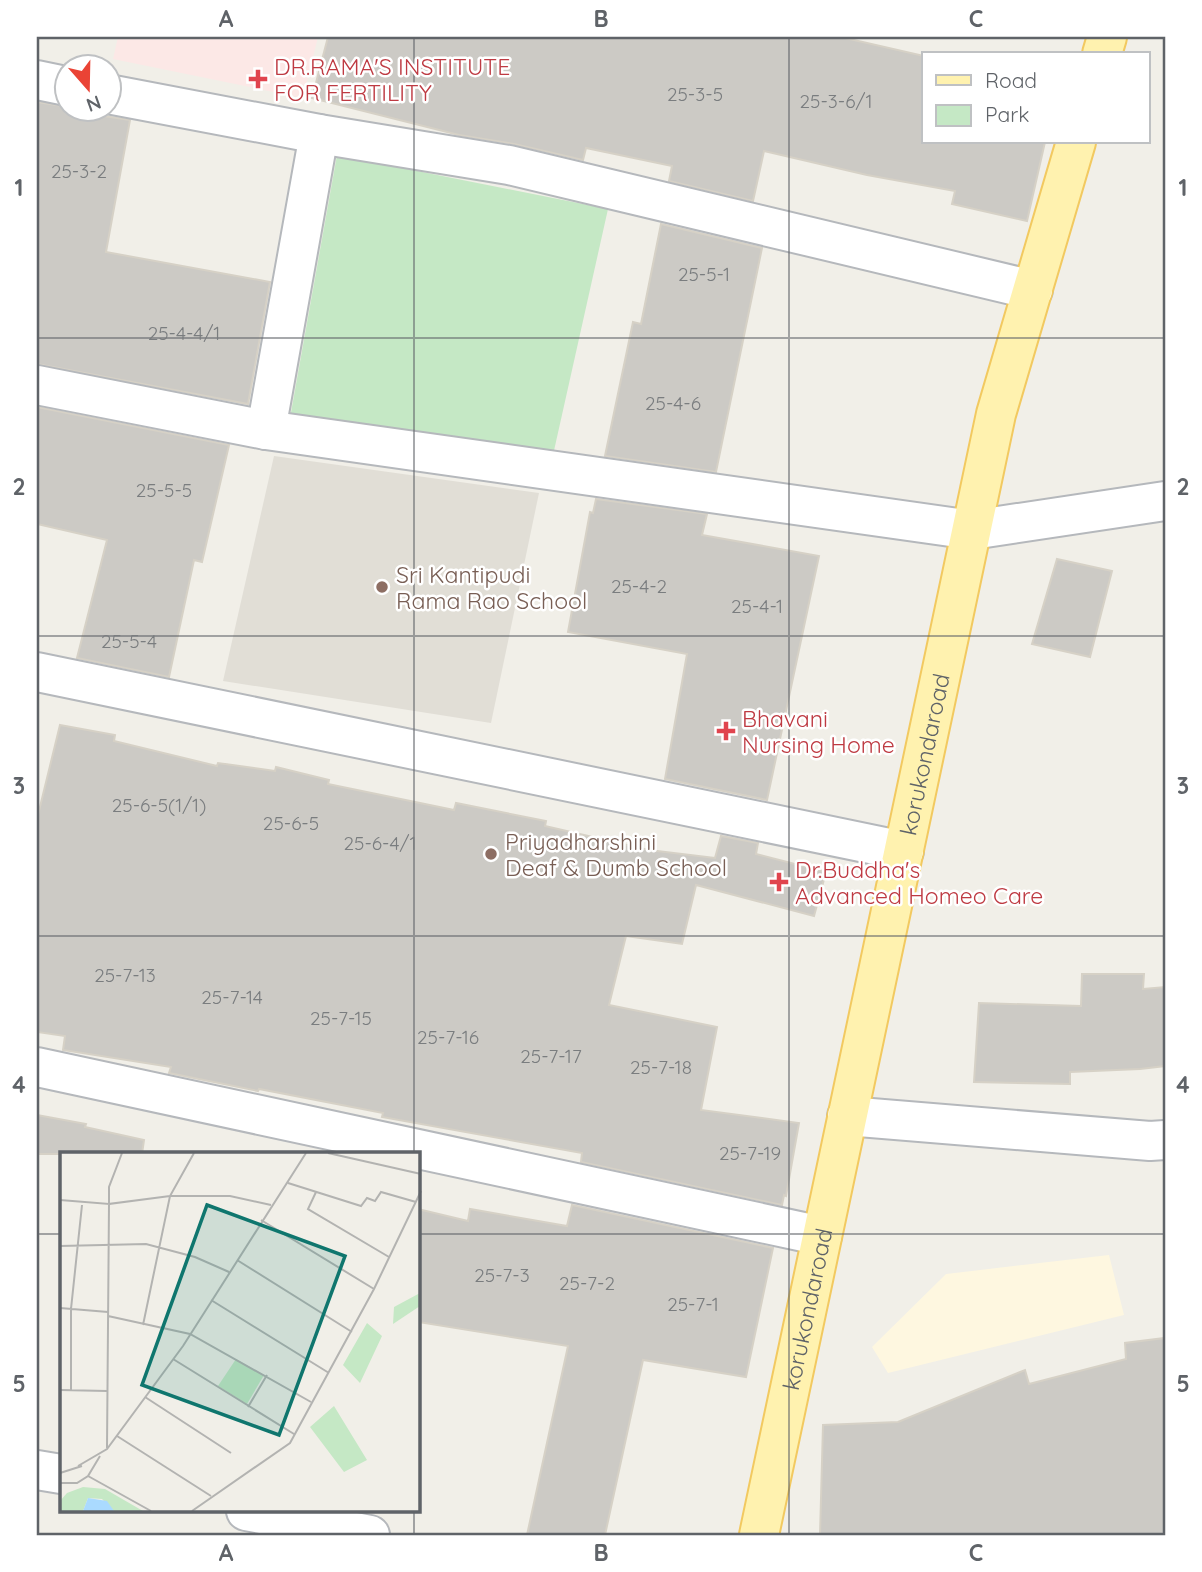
<svg xmlns="http://www.w3.org/2000/svg" width="1202" height="1572" viewBox="0 0 1202 1572" font-family="Quicksand,sans-serif">
	<style>
		.commercial { fill: #fef7e0 }
		.education { fill: #e1ded6 }
		.medical { fill: #fce8e6 }
		.green { fill: #c5e8c5 }
		.building { fill: #cccac5; stroke: #d6d1c6; stroke-width: 2 }
		.lines { fill: none; stroke-linecap: round; stroke-linejoin: round }
		.minor-casing { stroke: #b5b8bc; stroke-width: 42 }
		.major-casing { stroke: #f2c960; stroke-width: 42 }
		.minor { stroke: #fff; stroke-width: 38 }
		.major { stroke: #fff2af; stroke-width: 38 }
		.grid { fill: none; stroke: #5f6368; stroke-width: 2; stroke-opacity: 0.55 }
		.health-dot { fill: #e0444e; stroke: #fff; stroke-width: 2.5 }
		.education-dot { fill: #8d6e63; stroke: #fff; stroke-width: 2.5 }
		.labels { text-anchor: middle; dominant-baseline: central; stroke-width: 5; stroke-linejoin: round; paint-order: stroke }
		.number-label { font-size: 19px; fill: #7a7d7f }
		.health-label { font-size: 23px; fill: #be3a42; stroke: #fff; text-anchor: start }
		.education-label { font-size: 23px; fill: #785e54; stroke: #fff; text-anchor: start }
		.street-label { font-size: 23px; fill: #5f6368; stroke: #fff }
		.inset-road { fill: none; stroke: #b3b3b1; stroke-width: 2 }
		.view { fill: #0f766e; fill-opacity: 0.15; stroke: #0f766e; stroke-width: 3.5 }
		.inset-edge { fill: none; stroke: #5f6368; stroke-width: 3.5 }
		.neatline { fill: none; stroke: #5f6368; stroke-width: 2.5 }
		.grid-label { font-size: 23px; text-anchor: middle; font-weight: bold; fill: #5f6368 }
	</style>
	<rect width="100%" height="100%" fill="#f1efe8"/>
	<path class="commercial" d="M1109,1255L1124,1315L888,1373L872,1347L946,1274Z"/>
	<path class="education" d="M274,456L539,493L491,723L223,681Z"/>
	<path class="medical" d="M118,37H318L303,98L113,59Z"/>
	<path class="green" d="M337,155L608,209L551,464L290,418Z"/>
	<g class="building">
		<path d="M328,37H841L924,56V142H1045L1027,221L952,204L955,191L867,175L764,151L753,201L669,181L672,166L586,148L583,160L514,144L459,135L312,98Z"/>
		<path d="M37,102L95,111L104,116L130,120L106,252L270,282L248,404L37,364Z"/>
		<path d="M661,224L762,248L716,472L605,456L633,322L641,324Z"/>
		<path d="M37,407L229,445L202,562L194,560L169,677L77,658L107,540L37,524Z"/>
		<path d="M596,499L707,514L702,535L819,556L767,800L665,779L687,654L568,632L590,512L593,513Z"/>
		<path d="M1057,559L1112,571L1090,657L1032,644Z"/>
		<path d="M60,725L115,735L114,741L217,766L218,763L275,771L276,767L329,780L328,784L454,810L456,803L546,821L545,826L649,850L715,858L721,836L758,843L756,854L826,872L814,916L696,885L682,944L626,936L609,1005L717,1027L701,1110L799,1123L786,1196L784,1195L782,1205L581,1162L582,1153L382,1117L383,1113L259,1089L258,1091L169,1073L171,1067L63,1050L65,1036L37,1032V819Z"/>
		<path d="M1082,974H1144L1143,989L1165,987V1066L1140,1069L1070,1072V1084L974,1082L979,1003L1081,1006Z"/>
		<path d="M37,1115L86,1124L85,1127L144,1140L142,1154H37Z"/>
		<path d="M572,1205L773,1248L746,1377L643,1360L605,1535H527L568,1346L418,1322V1209L468,1221L470,1209L567,1226Z"/>
		<path d="M1165,1338V1535H820L823,1425L898,1422L1025,1370L1029,1384L1126,1359L1125,1343Z"/>
	</g>
	<g class="lines">
		<g class="minor-casing">
			<g id="minor">
				<path d="M37,80L66,86"/>
				<path d="M108,94L319,134L509,165L1033,290"/>
				<path d="M37,385L266,430L972,530L1165,501"/>
				<path d="M266,430L319,134"/>
				<path d="M37,672L904,851"/>
				<path d="M37,1067L822,1236"/>
				<path d="M847,1116L1150,1141L1165,1140"/>
				<path d="M37,1470L61,1474"/>
				<path d="M246,1511L370,1535"/>
			</g>
		</g>
		<g class="major-casing">
			<g id="major">
				<path d="M1102,54L1107,37"/>
				<path id="s1" d="M759,1535L996,414L1076,142"/>
			</g>
		</g>
		<use href="#minor" class="minor"/>
		<use href="#major" class="major"/>
	</g>
	<path class="grid" d="M414,37V1154M789,37V1535M37,338H1165M37,636H1165M37,936H1165M37,1234H61M418,1234H1165M414,1511V1535"/>
	<g class="health-dot">
		<path d="M254.5 68.5h7v7h7v7h-7v7h-7v-7h-7v-7h7z"/>
		<path d="M722.5 720.5h7v7h7v7h-7v7h-7v-7h-7v-7h7z"/>
		<path d="M775.5 871.5h7v7h7v7h-7v7h-7v-7h-7v-7h7z"/>
	</g>
	<g class="education-dot">
		<circle cx="382" cy="587" r="7"/>
		<circle cx="491" cy="854" r="7"/>
	</g>
	<g class="labels">
		<g class="number-label">
			<text x="695" y="94">25-3-5</text>
			<text x="836" y="101">25-3-6/1</text>
			<text x="79" y="171">25-3-2</text>
			<text x="704" y="274">25-5-1</text>
			<text x="184" y="333">25-4-4/1</text>
			<text x="673" y="403">25-4-6</text>
			<text x="164" y="490">25-5-5</text>
			<text x="639" y="586">25-4-2</text>
			<text x="757" y="606">25-4-1</text>
			<text x="129" y="641">25-5-4</text>
			<text x="159" y="805">25-6-5(1/1)</text>
			<text x="291" y="823">25-6-5</text>
			<text x="380" y="843">25-6-4/1</text>
			<text x="125" y="975">25-7-13</text>
			<text x="232" y="997">25-7-14</text>
			<text x="341" y="1018">25-7-15</text>
			<text x="448" y="1037">25-7-16</text>
			<text x="551" y="1056">25-7-17</text>
			<text x="661" y="1067">25-7-18</text>
			<text x="750" y="1153">25-7-19</text>
			<text x="502" y="1275">25-7-3</text>
			<text x="587" y="1283">25-7-2</text>
			<text x="693" y="1304">25-7-1</text>
		</g>
		<g class="health-label">
			<text x="274" y="66">DR.RAMA'S INSTITUTE<tspan x="274" dy="26">FOR FERTILITY</tspan></text>
			<text x="742" y="718">Bhavani<tspan x="742" dy="26">Nursing Home</tspan></text>
			<text x="795" y="869">Dr.Buddha's<tspan x="795" dy="26">Advanced Homeo Care</tspan></text>
		</g>
		<g class="education-label">
			<text x="396" y="574">Sri Kantipudi<tspan x="396" dy="26">Rama Rao School</tspan></text>
			<text x="505" y="841">Priyadharshini<tspan x="505" dy="26">Deaf &amp; Dumb School</tspan></text>
		</g>
		<g class="street-label">
			<text stroke="none"><textPath href="#s1" startOffset="798">korukondaroad</textPath></text>
			<text stroke="none"><textPath href="#s1" startOffset="231">korukondaroad</textPath></text>
		</g>
	</g>
	<g transform="translate(60 1152)">
		<rect width="360" height="360" fill="#f1efe8"/>
		<path d="M360,141V154L333,172L334,155ZM307,171L322,184L300,231L283,213ZM176,207L204,223L187,252L158,234ZM274,254L307,308L284,320L250,275ZM23,335L45,337L83,359H54L42,347L28,346L23,359H0V349L7,341Z" fill="#c5e8c5"/>
		<path d="M28,346L47,349L54,359H23Z" fill="#aadaff"/>
		<path class="inset-road" d="M268,1L361,22M228,31L301,54L307,46L315,49L321,40L356,50M256,40L248,57L329,105M0,48L49,52V35L62,1M201,68L314,137M0,94L86,92L135,105L169,120M177,108L292,180M151,148L269,221M0,156L48,160M48,164L130,182L251,250M83,173L110,44L134,1M113,207L234,282M0,238L47,239M11,238V157L22,53M85,245L171,301M188,255L207,223M57,284L151,344M47,296L49,52L110,44H170L211,53M18,314L47,297L123,194L246,1M0,321L22,314M28,324L91,359M0,331H17L28,324L40,304M132,359L230,291L314,137L361,39"/>
		<path class="view" d="M147,53L285,104L219,283L82,233Z"/>
		<rect width="360" height="360" class="inset-edge"/>
	</g>
	<rect width="1202" height="1572" fill="none" stroke="#ffffff" stroke-width="77"/>
	<rect x="922" y="52" width="228" height="91" fill="#ffffff" stroke="#bfc1c3" stroke-width="2"/>
	<rect x="936" y="75" width="35" height="10" fill="#fff2af" stroke="#bfc1c3" stroke-width="2"/>
	<text x="985" y="88" font-size="21" fill="#5f6368">Road</text>
	<rect x="936" y="105" width="35" height="21" fill="#c5e8c5" stroke="#bfc1c3" stroke-width="2"/>
	<text x="985" y="122" font-size="21" fill="#5f6368">Park</text>
	<g transform="translate(88 88) rotate(160)"><circle r="33" fill="#ffffff" stroke="#bfc1c3" stroke-width="2"/>
	<path d="M0-5L12 26L0 18L-12 26Z" fill="#ea4335"/>
	<text y="-10" font-size="19" font-weight="bold" text-anchor="middle" fill="#5f6368">N</text>
	</g>
	<rect x="38" y="38" width="1126" height="1496" class="neatline"/>
	<g class="grid-label">
		<text x="226" y="27">A</text>
		<text x="601" y="27">B</text>
		<text x="976" y="27">C</text>
		<text x="19" y="196">1</text>
		<text x="1183" y="196">1</text>
		<text x="19" y="495">2</text>
		<text x="1183" y="495">2</text>
		<text x="19" y="794">3</text>
		<text x="1183" y="794">3</text>
		<text x="19" y="1093">4</text>
		<text x="1183" y="1093">4</text>
		<text x="19" y="1392">5</text>
		<text x="1183" y="1392">5</text>
		<text x="226" y="1561">A</text>
		<text x="601" y="1561">B</text>
		<text x="976" y="1561">C</text>
	</g>
</svg>
